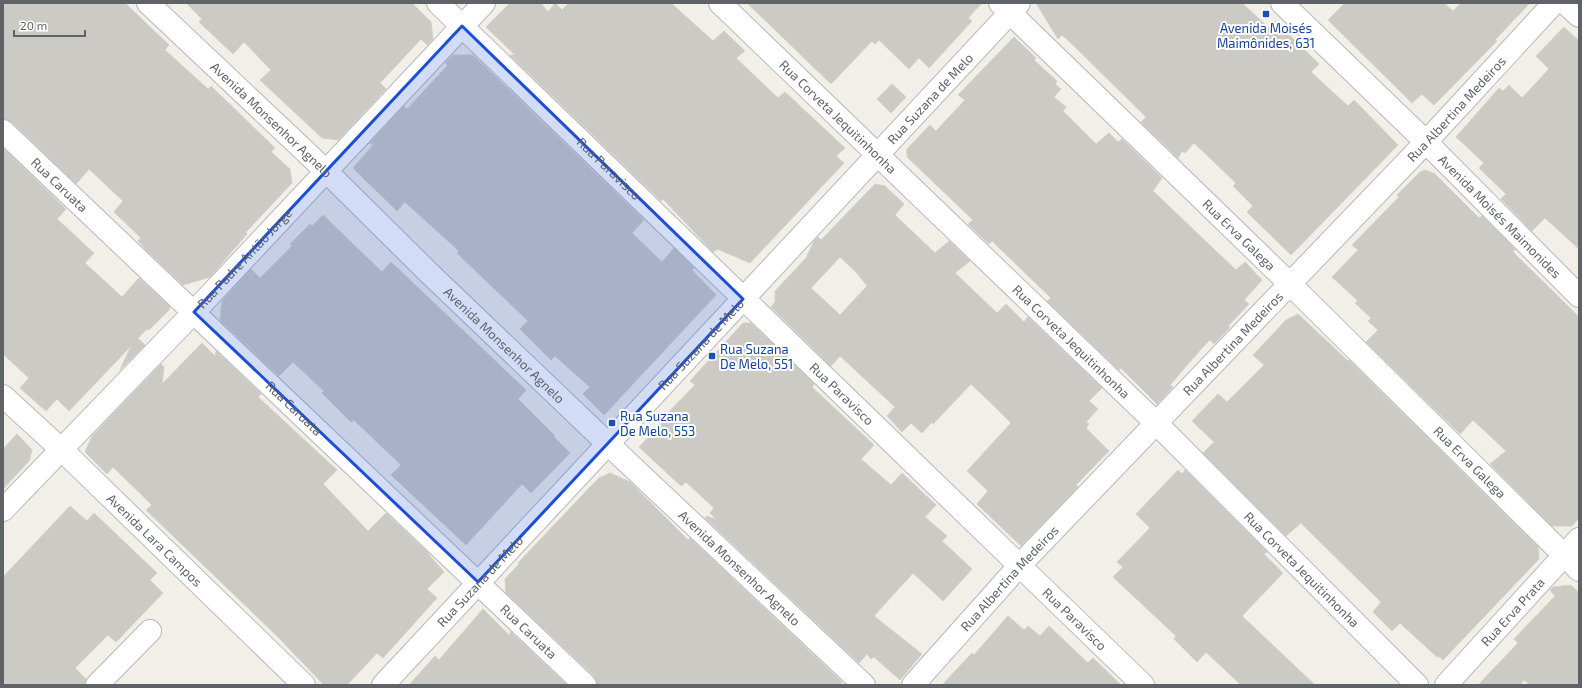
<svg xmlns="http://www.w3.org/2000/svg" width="1582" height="688" viewBox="0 0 1582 688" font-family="'Exo 2',sans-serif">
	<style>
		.building { fill: #cccac5; stroke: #d6d1c6; fill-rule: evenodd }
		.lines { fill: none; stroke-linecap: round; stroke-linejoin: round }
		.street-casing { stroke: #b5b8bc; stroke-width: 24 }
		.street { stroke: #fff; stroke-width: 22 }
		.marked { fill: #1d4ed8; fill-opacity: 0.2; stroke: #1d4ed8; stroke-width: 3; stroke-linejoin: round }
		.transit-dot { fill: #1a4fb4; stroke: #fff; stroke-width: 1.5 }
		.labels { text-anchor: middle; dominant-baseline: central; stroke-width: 4; stroke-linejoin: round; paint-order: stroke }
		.transit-label { font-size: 13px; fill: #164399; stroke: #fff; text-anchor: start }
		.street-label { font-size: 13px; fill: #5f6368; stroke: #fff }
	</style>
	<rect width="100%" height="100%" fill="#f1efe8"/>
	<g class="building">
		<path d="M3,3H125L169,45L165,50L208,89L211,86L275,148L271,152L290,169L292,183L246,232L247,234L210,277L183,285L146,250L138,241L141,238L114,212L123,201L89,169L76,184L12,122L3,119Z"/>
		<path d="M186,3H412L431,22L433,39L427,45L421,39L380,83L386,89L338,140L322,138L260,80L271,70L244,42L233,54L199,22L202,19Z"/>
		<path d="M510,3H541L548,12L555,3L562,10L569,3H671L713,41L724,31L745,51L736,58L778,98L785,92L845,148L836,156L844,163L750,263L717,249L713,252L663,199L661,201L510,55H515L486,27Z"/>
		<path d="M747,3H982L968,18L972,21L929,68L919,58L909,69L879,40L875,44L872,41L831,84Z"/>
		<path d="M1036,3H1242L1269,28L1275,21L1319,64L1311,72L1348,106L1354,100L1398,145L1291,255L1247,212L1253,206L1233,186L1236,183L1194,143L1185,153L1182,151L1178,158L1141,122L1146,117L1071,43L1062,35L1058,39Z"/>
		<path d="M1345,3H1444L1453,11L1461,3H1530L1495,40L1497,41L1434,105L1422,94L1412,103L1328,20Z"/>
		<path d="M1564,27L1579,41V249L1545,218L1532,231L1501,199L1506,194L1479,168L1484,163L1456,137L1499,88L1503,91L1509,85L1522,98L1549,69L1536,56Z"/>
		<path d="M1014,37L1036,58L1034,60L1057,81L1055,84L1061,89L1054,97L1066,107L1063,111L1096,144L1109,133L1118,142L1122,139L1162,178L1153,191L1236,270L1245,262L1262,280L1244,300L1249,304L1228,326L1230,327L1214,344L1210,340L1202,348L1170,385L1173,387L1157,404L1121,368L1119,370L1047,301L1051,298L992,241L989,244L968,224L973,220L907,157V149L930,125L936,131L965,100L958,95Z"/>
		<path d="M453,55H473L644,220L632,233L662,262L674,248L694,268L692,270L716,295L604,415L583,394L590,387L555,356L551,360L520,329L528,321L457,253L459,251L405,202L397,211L353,168L374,144H369L404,106L407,109L448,65L445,63Z"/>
		<path d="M892,84L906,97L891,113L877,99Z"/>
		<path d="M3,148L66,209L57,219L94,253L85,263L122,297L139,278L170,307L169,310L149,330L147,329L138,338L145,345L120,370L131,346L69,411L57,399L46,411L20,388L29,378L3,354Z"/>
		<path d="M1425,170L1435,174L1479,218L1482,216L1515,249L1513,252L1579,317V518L1572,526H1552L1490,464L1506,451L1473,420L1460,434L1366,342L1378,330L1368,321L1371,318L1355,303L1358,301L1332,277L1358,250L1352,245L1399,197L1397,195L1420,172Z"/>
		<path d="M875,184L885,186L904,204L895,215L935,253L949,241L970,261L955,273L997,313L1006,304L1024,322L1028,317L1102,388L1089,401L1098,409L1086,422L1089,424L1086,428L1109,451L1076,485L1078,487L1021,546L977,504L988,491L967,471L1011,423L992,404L971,384L933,424L932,422L922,433L911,423L902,432L887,416L895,407L840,356L831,366L771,307L775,302V291L806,258L814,241L818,237L821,240ZM840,257L857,273L867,286L840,315L811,288Z"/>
		<path d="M323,215L382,272L391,262L526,390L518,399L555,436L554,437L570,453L531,493L522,484L466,545L391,475L401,465L354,420L351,422L322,393L324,391L293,362L279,376L220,320L222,301L251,269L260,278L292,246L290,244L310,224L312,226Z"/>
		<path d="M1298,314L1348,361L1349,360L1538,547L1539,559L1443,660L1438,656L1437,657L1400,623L1392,631L1373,612L1381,602L1301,523L1286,536L1203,453L1214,442L1192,421L1218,394L1227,402L1264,365L1253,355L1286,320Z"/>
		<path d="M743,323H751L814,384L812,387L874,445L861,459L891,485L902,473L936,505L925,517L947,536L942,541L972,569L943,601L913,573L874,616L922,654L900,680L874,657L871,659L867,654L859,663L705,518L707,516L717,520L710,513L714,508L686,482L681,486L639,447L662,423L660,421L695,385L690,381Z"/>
		<path d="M202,343L215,356L216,351L261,394L258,397L337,470L323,484L368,531L386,513L425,550L444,572L427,589L437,598L383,658L377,653L347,685H324L277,636L146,510L152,505L113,467L107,474L85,452L92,436L161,364L164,367L162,384Z"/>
		<path d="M17,434L32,450L29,461L3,489V449Z"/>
		<path d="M1178,470L1182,474L1185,470L1267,552L1264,554L1283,573L1242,616L1315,685H1241L1206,652L1197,662L1174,639L1176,636L1113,577L1123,567L1117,562L1150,528L1136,514Z"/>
		<path d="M610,473L630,482L688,540L690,538L842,682L840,685H597L594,676L506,593L505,579L519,564L518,563L591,486L599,478Z"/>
		<path d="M70,506L87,521L94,513L157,573L150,580L163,593L116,642L108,635L75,668L86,679L85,685H3V577Z"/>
		<path d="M1571,585L1579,593V685H1530L1524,680L1520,685H1478L1518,643L1514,639L1555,596L1550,590L1553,587Z"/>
		<path d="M483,609L510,636V631L567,685H409L435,656L439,660Z"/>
		<path d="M1008,616L1024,630L1028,626L1040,636L1049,626L1088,663L1093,658L1121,685H942L972,653L974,655Z"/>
	</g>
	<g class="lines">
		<g class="street-casing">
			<g id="street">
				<path id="s1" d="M148,3L326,171L429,273L608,444L864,685"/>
				<path id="s2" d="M438,3L1143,685"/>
				<path id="s3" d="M720,3L1156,423L1417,685"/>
				<path id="s4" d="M1000,3L1290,284L1579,570"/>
				<path id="s5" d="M1282,3L1426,142L1579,296"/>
				<path d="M1565,3L1579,16"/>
				<path id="s6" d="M3,131L585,685"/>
				<path id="s7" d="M3,396L62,450L304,685"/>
				<path id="s8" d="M3,510L194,312L484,3"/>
				<path d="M97,685L150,631"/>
				<path id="s9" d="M383,685L1019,3"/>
				<path id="s10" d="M913,685L1019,566L1426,142L1554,3"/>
				<path id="s11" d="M1446,685L1579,539"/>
			</g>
		</g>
		<use href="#street" class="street"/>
	</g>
	<path class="marked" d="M462,26L743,299L478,582L194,312Z"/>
	<g class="transit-dot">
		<rect x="1262" y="10" width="8" height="8" rx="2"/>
		<rect x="708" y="352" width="8" height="8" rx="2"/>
		<rect x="608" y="419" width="8" height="8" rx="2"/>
	</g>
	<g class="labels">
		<g class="transit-label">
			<text x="1266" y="28" text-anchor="middle">Avenida Moisés<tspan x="1266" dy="15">Maimônides, 631</tspan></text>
			<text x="720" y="349">Rua Suzana<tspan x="720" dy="15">De Melo, 551</tspan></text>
			<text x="620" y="416">Rua Suzana<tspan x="620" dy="15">De Melo, 553</tspan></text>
		</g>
		<g class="street-label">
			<text stroke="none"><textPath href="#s9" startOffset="802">Rua Suzana de Melo</textPath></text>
			<text stroke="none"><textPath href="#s10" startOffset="792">Rua Albertina Medeiros</textPath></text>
			<text stroke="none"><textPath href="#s3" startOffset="164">Rua Corveta Jequitinhonha</textPath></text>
			<text stroke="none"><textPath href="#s1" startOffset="170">Avenida Monsenhor Agnelo</textPath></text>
			<text stroke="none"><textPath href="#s2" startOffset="238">Rua Paravisco</textPath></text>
			<text stroke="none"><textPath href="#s6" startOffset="78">Rua Caruata</textPath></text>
			<text stroke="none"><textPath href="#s5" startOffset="305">Avenida Moisés Maimonides</textPath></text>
			<text stroke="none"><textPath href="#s4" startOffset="333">Rua Erva Galega</textPath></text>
			<text stroke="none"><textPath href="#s8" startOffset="349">Rua Padre Antão Jorge</textPath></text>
			<text stroke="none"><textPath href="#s3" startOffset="488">Rua Corveta Jequitinhonha</textPath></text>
			<text stroke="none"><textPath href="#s10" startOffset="468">Rua Albertina Medeiros</textPath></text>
			<text stroke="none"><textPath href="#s9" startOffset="466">Rua Suzana de Melo</textPath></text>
			<text stroke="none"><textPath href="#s1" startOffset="494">Avenida Monsenhor Agnelo</textPath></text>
			<text stroke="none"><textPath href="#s2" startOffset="562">Rua Paravisco</textPath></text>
			<text stroke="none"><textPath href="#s6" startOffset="402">Rua Caruata</textPath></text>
			<text stroke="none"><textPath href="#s4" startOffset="657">Rua Erva Galega</textPath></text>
			<text stroke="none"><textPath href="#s7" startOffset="209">Avenida Lara Campos</textPath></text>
			<text stroke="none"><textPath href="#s1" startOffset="818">Avenida Monsenhor Agnelo</textPath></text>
			<text stroke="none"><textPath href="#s3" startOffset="812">Rua Corveta Jequitinhonha</textPath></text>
			<text stroke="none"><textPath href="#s10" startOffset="144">Rua Albertina Medeiros</textPath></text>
			<text stroke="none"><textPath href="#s9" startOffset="142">Rua Suzana de Melo</textPath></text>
			<text stroke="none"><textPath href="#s11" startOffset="99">Rua Erva Prata</textPath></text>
			<text stroke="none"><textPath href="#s2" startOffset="886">Rua Paravisco</textPath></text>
			<text stroke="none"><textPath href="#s6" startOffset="726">Rua Caruata</textPath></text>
		</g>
	</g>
	<rect width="1582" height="688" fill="none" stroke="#5f6368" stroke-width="8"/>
	<path d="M14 30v6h71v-6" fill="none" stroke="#5f6368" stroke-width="2"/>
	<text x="20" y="30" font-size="12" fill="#5f6368" stroke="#ffffff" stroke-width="3" paint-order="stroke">20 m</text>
</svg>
